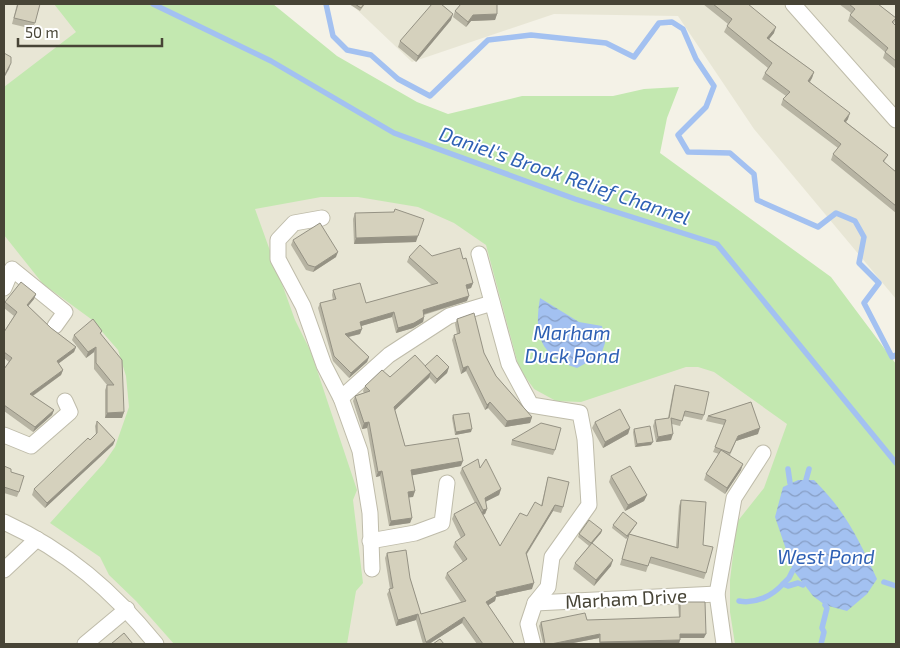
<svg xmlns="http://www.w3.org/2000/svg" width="900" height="648" viewBox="0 0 900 648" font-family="'Exo 2',sans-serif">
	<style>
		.residential { fill: #e8e6d5 }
		.grass { fill: #c3e8b0 }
		.water { fill: url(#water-waves) }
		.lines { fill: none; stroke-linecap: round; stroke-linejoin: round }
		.stream { stroke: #a3c1f1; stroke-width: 5.5 }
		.street-casing { stroke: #bfbcaa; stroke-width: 17 }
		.street { stroke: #fff; stroke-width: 15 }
		.wall { fill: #b7b4a3 }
		.shaded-wall { fill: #959284 }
		.building { fill: #d5d1bd; stroke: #959284 }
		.labels { text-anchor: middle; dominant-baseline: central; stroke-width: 4; stroke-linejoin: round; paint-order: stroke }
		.street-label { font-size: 19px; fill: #474436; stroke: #fff }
		.water-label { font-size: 20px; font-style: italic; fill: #2e60b4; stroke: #fff }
	</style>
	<defs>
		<pattern id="water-waves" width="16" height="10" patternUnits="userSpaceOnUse" patternTransform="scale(1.25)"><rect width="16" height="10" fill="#a3c1f1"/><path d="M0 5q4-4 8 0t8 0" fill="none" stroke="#879ec4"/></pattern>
	</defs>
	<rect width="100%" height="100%" fill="#f4f2e7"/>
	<g class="residential">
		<path d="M4,4H57L485,214L785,401L896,644H4Z"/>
		<path d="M351,4H896V299L754,129L678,16L554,14L412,62Z"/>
	</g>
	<path class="grass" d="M54,4H273L337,56L417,102L448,114L522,96H613L644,89L679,87L667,118L660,153L831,277L896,364V644H735L730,612V580L737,522L764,488L787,424L714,372L698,367H686L581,402L556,401L534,389L519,368L486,245L454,223L418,207L358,197H321L255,209L295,320L311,352L357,490L353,500L363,583L356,591L347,644H174L136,601L109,575L100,557L50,523L104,463L115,447L129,407L126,376L118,350L91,319L43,284L4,235V87L76,32Z"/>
	<g class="water">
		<path d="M540,298L579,322L602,326L605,343L601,355L577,368C539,356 534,334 540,298Z"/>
		<path d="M798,480H814C846,512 858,538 877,579L867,594L847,611L825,605L813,596L793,570L775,517L783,487Z"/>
	</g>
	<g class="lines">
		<g class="stream">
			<path d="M153,4L271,61L394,133L575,199L717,244L896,463"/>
			<path d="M326,4L333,36L347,50L371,55L398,79L430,96L488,40L531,35L606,43L634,57L659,23L672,22L683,29L696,59L714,86L706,107L678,135L688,152L730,153L754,174L757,200L818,227L836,213L855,221L864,237L859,263L879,283L864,303L892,357L896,355"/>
			<path d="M788,469L790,483"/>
			<path d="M806,480L809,469"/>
			<path d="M884,582L896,586"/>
			<path d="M783,584L789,578L793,570"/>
			<path d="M739,601C756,604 772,596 783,584L788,586L798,583L803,585"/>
			<path d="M821,644L824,632L822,628L827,608L825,605"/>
		</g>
		<g class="street-casing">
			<g id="street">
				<path d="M793,4L896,120"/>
				<path d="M322,218L294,223L278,240V259L303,306L324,365L341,398L389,355L449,316L492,303"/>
				<path d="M479,254L509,364L531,405L580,413L585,439L589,505L552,557L548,587L535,603L528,624L533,644"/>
				<path d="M4,288L12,269L65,312L55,326"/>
				<path d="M341,398L360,451L370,513L372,569"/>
				<path d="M4,435L31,446L70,412L65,401"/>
				<path d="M4,522C67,551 113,591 156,644"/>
				<path d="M370,541L415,533L442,523L447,483"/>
				<path d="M4,570L37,539"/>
				<path d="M535,603L717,594"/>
				<path d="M85,644L127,609"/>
				<path d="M724,644L717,594L734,498L763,453"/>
			</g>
		</g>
		<use href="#street" class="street"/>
	</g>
	<g class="wall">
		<path d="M17,4H40L33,29L12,24Z"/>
		<path d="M349,4H365L360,11Z"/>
		<path d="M703,4H748L774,33L769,39L814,72L812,78L810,82L848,119L846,122L888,155L884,162L896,172V213L831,160L833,154L838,148L781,105L783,99L786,96L762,79L765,73L768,68L724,32L728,24Z"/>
		<path d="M839,4H878L896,18L894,24L896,26V69L883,58L885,52L848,21L850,15L851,13Z"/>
		<path d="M455,11L497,14L495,20L471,21L466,27L453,17Z"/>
		<path d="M451,20L416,62L398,47L400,41Z"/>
		<path d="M355,213L416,242L354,244L353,219Z"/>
		<path d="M293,240L336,257L313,272L306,270L291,245Z"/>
		<path d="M432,256L463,259L473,283L471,288L467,289V301L424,315V317L423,322L413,328L396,333L392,317L361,326L360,334L349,337L369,357L367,362L349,378L333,361L318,308L320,303L333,300L332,295L333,290L366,303L432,285L407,262L409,257Z"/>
		<path d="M36,294L34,299L28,306L51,328L76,347L74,352L58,364L63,370L61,375L33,396L54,410L52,415L33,432L4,411V369L9,362L4,358V332L14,316L4,308V306L5,302Z"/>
		<path d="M457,319L484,353L496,376L532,417L530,423L505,427L488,408L485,410L466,371L461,374L452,340L454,335L457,334L455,324Z"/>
		<path d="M102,331L101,334L124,412L122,418H105V390L107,385L94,369V352L86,358L72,340L74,335Z"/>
		<path d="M425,366L449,367L447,373L435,384L429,377L395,410L405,446L461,466L412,475L415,491L413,497H408L412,518L410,523L389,526L380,476L376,477L367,428L362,429L353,401L355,396L364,393L363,391L365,386Z"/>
		<path d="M675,385L704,415L702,420L683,416L680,426L672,424L671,440L656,442L653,426L655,420L668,418L673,391Z"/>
		<path d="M751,402L758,434L736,441L730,455L741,470L725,494L704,480L706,474L719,454L713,452L724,425L706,421L708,416Z"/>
		<path d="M453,415L471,432L455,435L452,418Z"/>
		<path d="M97,421L115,440L113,445L45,508L32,495L34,489L96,435L95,426Z"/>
		<path d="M595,422L630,428L628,434L603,448L592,428Z"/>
		<path d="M634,429L651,445L635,447L633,432Z"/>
		<path d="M512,440L555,450L553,455L511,445Z"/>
		<path d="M4,466L11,472L19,492L17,497L4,493Z"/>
		<path d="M462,468H480L501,489L499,495L485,502L487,509L485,514L483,515L500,546L527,516L541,506L548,477L563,507L561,513L553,511L527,554L532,589L496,597L495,601L488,605L514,644H477L462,623L429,644H423L416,620L396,626L387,594L390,589L385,558L387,553L410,578L421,614L461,602L445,578L447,573L463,562L453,547L455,542L461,538L452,519L454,514L475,503L460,473Z"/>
		<path d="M611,476L647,495L644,501L625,511L609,482Z"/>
		<path d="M681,500L703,545L706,573L704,579L649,563L646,572L620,565L629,534L676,547L679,506Z"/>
		<path d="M637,523L635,526L626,539L612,528L613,525Z"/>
		<path d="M602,530L601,533L592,543L611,566L594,586L573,569L575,563L589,546L578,537L579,534Z"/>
		<path d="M680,602L704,638H680L679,644H599V638L568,644H543L539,626L541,622L679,617L678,605Z"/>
	</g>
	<g class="shaded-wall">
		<path d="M453,14L451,20L416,62L418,56Z"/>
		<path d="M497,14L495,20L471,21L466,27L468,22L473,15Z"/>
		<path d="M776,27L774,33L765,44L767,38Z"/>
		<path d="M11,63L9,69L4,78V76Z"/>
		<path d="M814,72L812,78L806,87L808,81Z"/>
		<path d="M850,113L848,119L842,127L844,121Z"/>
		<path d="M418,236L416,242L354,244L356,238Z"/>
		<path d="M338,252L336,257L313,272L315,267Z"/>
		<path d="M473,283L471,288L464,290L466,285Z"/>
		<path d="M36,294L34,299L25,310L27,305Z"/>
		<path d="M469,296L467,301L421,315L423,310Z"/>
		<path d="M394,312L392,317L358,327L360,322Z"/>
		<path d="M424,317L423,322L413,328L396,333L398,328Z"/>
		<path d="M362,329L360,334L343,338L345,334Z"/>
		<path d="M76,347L74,352L55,366L57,361Z"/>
		<path d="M96,347L94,352L86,358L88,352Z"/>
		<path d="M369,357L367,362L349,378L351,373Z"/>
		<path d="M468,366L466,371L461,374L463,368Z"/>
		<path d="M449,367L447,373L435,384L437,379Z"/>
		<path d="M63,370L61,375L28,399L30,394Z"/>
		<path d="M431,372L429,378L392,413L394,407Z"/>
		<path d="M490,402L488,408L485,410L487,405Z"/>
		<path d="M54,410L52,415L33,432L35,427Z"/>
		<path d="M124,412L122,418H105L107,413Z"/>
		<path d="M532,417L530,423L505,427L507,421Z"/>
		<path d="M369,422L367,428L362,429L364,423Z"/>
		<path d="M630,428L628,434L603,448L605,442Z"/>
		<path d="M760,428L758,434L736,441L729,458L738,436Z"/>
		<path d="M472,429L471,432L455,435L456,432Z"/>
		<path d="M673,434L671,440L656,442L658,437Z"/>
		<path d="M115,440L113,445L45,508L47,503Z"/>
		<path d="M653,442L651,445L635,447L637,444Z"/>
		<path d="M463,461L461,466L409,476L411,470Z"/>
		<path d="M743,464L741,470L725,494L727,488Z"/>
		<path d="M382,471L380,476L376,477L378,472Z"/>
		<path d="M501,489L499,495L483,503L485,498Z"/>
		<path d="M415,491L413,497L405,498L408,492Z"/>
		<path d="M647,495L644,501L625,511L628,505Z"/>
		<path d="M555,505L553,511L524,558L526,553Z"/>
		<path d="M487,509L485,514L481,515L483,510Z"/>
		<path d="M412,518L410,523L389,526L391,521Z"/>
		<path d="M637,523L635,526L626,539L627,536Z"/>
		<path d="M602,530L601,533L590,546L591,543Z"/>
		<path d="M613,560L611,566L594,586L596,580Z"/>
		<path d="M534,583L532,589L496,597L495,601L484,608L486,602L496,592Z"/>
		<path d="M418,614L416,620L396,626L398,620Z"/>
		<path d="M464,617L462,623L429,644H426V642Z"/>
		<path d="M600,634L599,638L568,644H551Z"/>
		<path d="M680,634H706L704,638H679Z"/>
		<path d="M680,640L679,644H600V642Z"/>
	</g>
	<g class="building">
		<path d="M18,4H40L35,23L14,18Z"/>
		<path d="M355,4H364L361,8Z"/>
		<path d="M432,4H441L453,14L418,56L400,41Z"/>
		<path d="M461,4H497V14L473,15L468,22L455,11Z"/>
		<path d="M713,4H748L776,27L767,38L814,72L808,81L850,113L844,121L888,155L883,161L896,172V206L833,154L841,144L783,99L790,92L765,73L772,63L727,26L732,19Z"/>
		<path d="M849,4H878L896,18L892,22L896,26V61L885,52L888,48L850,15L855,9Z"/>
		<path d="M4,53L11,57V63L4,76Z"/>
		<path d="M395,209L424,219L418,236L356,238L355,213L394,212Z"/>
		<path d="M320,223L338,252L315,267L308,265L293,240Z"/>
		<path d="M420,245L432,256L460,248L463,259L466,258L473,283L466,285L469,296L423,310L424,317L414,323L398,328L394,312L360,322L362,329L345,334L369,357L351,373L334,356L320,303L336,299L333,290L360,283L366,303L438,283L409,257Z"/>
		<path d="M21,282L36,294L27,305L51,328L76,347L57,361L63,370L30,394L54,410L35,427L4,405V369L12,358L4,352V332L17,312L5,302Z"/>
		<path d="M474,313L484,353L496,376L532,417L507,421L490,402L487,405L468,366L463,368L454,335L460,333L457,319Z"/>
		<path d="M93,319L102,331L100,333L122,360L124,412L107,413V385H114L96,363V347L88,352L74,335Z"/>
		<path d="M415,355L431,372L394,407L405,446L458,438L463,461L411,470L415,491L408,492L412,518L391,521L382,471L378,472L369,422L364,423L355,396L370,391L365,386L382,370L390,377Z"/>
		<path d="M437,355L449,367L437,379L425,366Z"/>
		<path d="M675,385L709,392L704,415L685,411L682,421L671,418L673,434L658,437L655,420L669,418Z"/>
		<path d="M751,402L760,428L738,436L730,453L715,447L726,420L708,416Z"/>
		<path d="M620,409L630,428L605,442L595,422Z"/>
		<path d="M469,413L472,429L456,432L453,415Z"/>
		<path d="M97,421L115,440L47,503L34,489L88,438L90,440L97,433Z"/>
		<path d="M541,423L561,428L555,450L512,440Z"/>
		<path d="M650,426L653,442L637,444L634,429Z"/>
		<path d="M721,450L743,464L727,488L706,474Z"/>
		<path d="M478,459L480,468L486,459L501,489L485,498L487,509L483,510L462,468Z"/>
		<path d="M4,466L11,469V472L24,476L19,492L4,487Z"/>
		<path d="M630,466L647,495L628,505L611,476Z"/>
		<path d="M548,477L569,482L563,507L555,505L526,553L534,583L496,592L497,595L486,602L513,642L514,644H483L464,617L426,642L418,614L398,620L389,589L393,588L387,553L406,550L410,578L421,614L466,601L447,573L467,559L455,542L465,535L454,514L476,502L500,546L520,513L527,516L535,502L542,506Z"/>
		<path d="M681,500L706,502L703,545L713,547L706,573L651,557L648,566L622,559L629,534L678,548Z"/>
		<path d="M623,512L637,523L627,536L613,525Z"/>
		<path d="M589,520L602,530L591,543L579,534Z"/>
		<path d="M592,543L613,560L596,580L575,563Z"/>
		<path d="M680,602H705L706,634H680V640L600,642V634L551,644H545L541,622L585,613L587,620L680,617Z"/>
		<path d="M124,633L133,644H111Z"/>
		<path d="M440,639L444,644H433Z"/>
	</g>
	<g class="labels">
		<g class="street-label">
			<text transform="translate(626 598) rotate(-3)">Marham Drive</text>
		</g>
		<g class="water-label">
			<text transform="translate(565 175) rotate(19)">Daniel's Brook Relief Channel</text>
			<text x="572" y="332">Marham<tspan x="572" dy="23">Duck Pond</tspan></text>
			<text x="826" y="556">West Pond</text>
		</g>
	</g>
	<rect width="900" height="648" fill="none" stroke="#474436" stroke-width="10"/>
	<path d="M18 38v8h144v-8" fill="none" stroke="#474436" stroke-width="2.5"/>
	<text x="25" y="38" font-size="15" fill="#474436" stroke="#ffffff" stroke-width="4" paint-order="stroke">50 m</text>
</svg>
